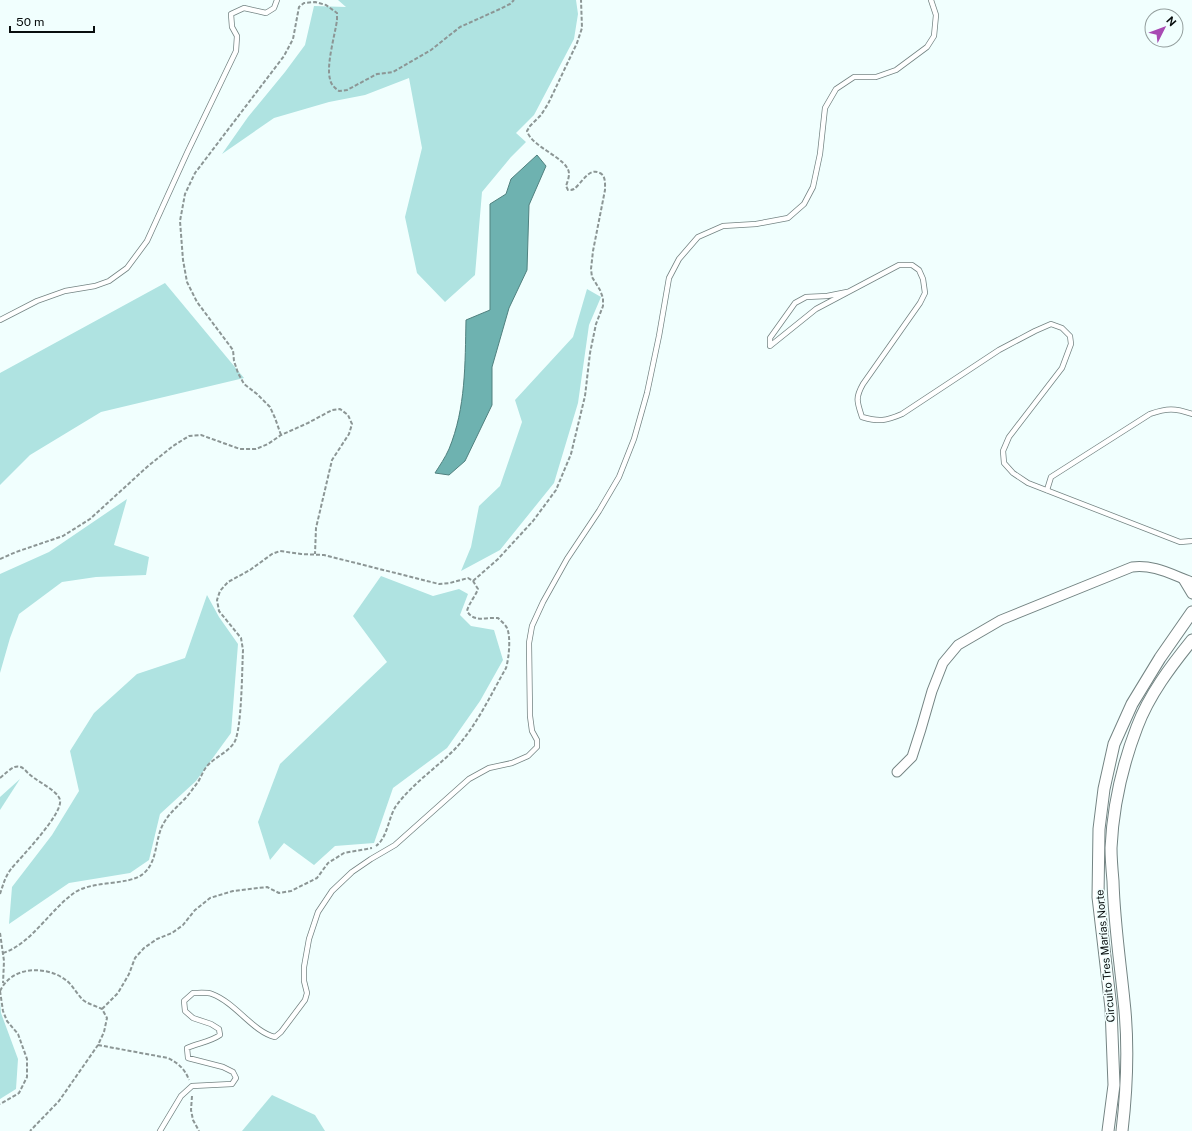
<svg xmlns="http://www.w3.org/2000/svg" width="1192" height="1131" viewBox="0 0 1192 1131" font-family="'Public Sans',sans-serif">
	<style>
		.green { fill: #afe3e1 }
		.water { fill: #6eb2b0; stroke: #50817f }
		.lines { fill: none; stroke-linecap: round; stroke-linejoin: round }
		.service-casing { stroke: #748483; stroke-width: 6 }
		.minor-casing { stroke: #748483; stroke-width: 11 }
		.tertiary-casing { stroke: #748483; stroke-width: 13 }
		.path { stroke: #8c9695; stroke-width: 2; stroke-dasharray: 4 2; stroke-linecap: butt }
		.service { stroke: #fff; stroke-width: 4.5 }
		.minor { stroke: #fff; stroke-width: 9 }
		.tertiary { stroke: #fff; stroke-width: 11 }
		.labels { text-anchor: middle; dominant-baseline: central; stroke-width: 3; stroke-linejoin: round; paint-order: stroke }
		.street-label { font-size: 11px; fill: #090e0e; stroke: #f1fffe }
	</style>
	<rect width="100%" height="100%" fill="#f1fffe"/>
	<g class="green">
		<path d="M338,0H576L578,14L574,39L534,115L516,133L526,142L511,157L482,192L475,275L445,302L417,273L405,217L422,148L409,78L365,95L329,102L274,118L222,154L248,117L285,72L305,45L314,6L346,7Z"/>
		<path d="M165,283L244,378L101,412L30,455L0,485V373Z"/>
		<path d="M587,289L601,297L589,325L578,403L554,483L500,550L461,571L471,547L479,506L500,486L522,422L515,400L573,337Z"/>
		<path d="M127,499L114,545L149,557L146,575L96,577L62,582L19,614L10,638L0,673V574L49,552Z"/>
		<path d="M381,576L433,596L459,589L468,594L460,615L471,626L494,630L503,660L480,701L447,748L393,788L374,843L335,846L314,865L284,843L270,860L258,822L280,764L387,662L353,616Z"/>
		<path d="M207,595L219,617L238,644L231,733L196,781L160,814L149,860L130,873L69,883L9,924L12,887L52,835L79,791L70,751L94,713L137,674L185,658Z"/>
		<path d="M20,779L0,810V797Z"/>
		<path d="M0,1002L1,1013L18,1059L16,1089L0,1099Z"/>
		<path d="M272,1095L315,1115L325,1131H242Z"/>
	</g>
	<path class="water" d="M537,155L546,166L529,205L527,270L509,308L492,367V405L465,461L449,475L435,473C440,465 445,458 449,449C466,408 465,363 466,320L490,310V204L506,194L511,179Z"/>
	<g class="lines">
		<g class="service-casing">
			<g id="service">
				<path d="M847,292L827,296L806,297L795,303L770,338V346L816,309L899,265H912L919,270L923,279L925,293L920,303L863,384C855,398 857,402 862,417C879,422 886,421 902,414L999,350L1035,331L1051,324L1062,328L1070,336L1071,344L1062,368L1009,437L1003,451L1004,463L1013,473L1028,483L1180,542L1192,541"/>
				<path d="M0,320L37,301L65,291L95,286L109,281L127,268L147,241L187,153L236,51L237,36L232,27L231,14L244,8L266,13L274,8L277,0"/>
				<path d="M1047,490L1051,477L1150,414C1167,408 1175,408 1192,414"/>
				<path d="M160,1131L181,1096L192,1086L232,1084L236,1078L233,1072L223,1067L188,1058L187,1048C198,1043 210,1042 220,1035L219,1029L211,1024L193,1018L185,1011L184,1001L193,993C199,993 207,992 212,994C236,1003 253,1032 275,1037L281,1032L305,1000L307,993L304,981V967L309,939L318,912L332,891L352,872L371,859L395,845L469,779L489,768L512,763L528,756L537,747V740L532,731L530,716L529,643L532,626L543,602L567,559L599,511L619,477L634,439L647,393L659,336L669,278L679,259L698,237L723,226L756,224L788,218L804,204L813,187L820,154L825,108L836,89L854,77H876L896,70L927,47L934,36L936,15L931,0"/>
			</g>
		</g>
		<g class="minor-casing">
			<g id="minor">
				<path d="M1183,579L1192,594"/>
				<path d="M897,772L912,757L921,729L932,691L943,663L958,645L1001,620L1132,567C1154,564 1172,575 1192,582"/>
			</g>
		</g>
		<g class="tertiary-casing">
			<g id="tertiary">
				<path d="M1108,1131L1114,1085L1111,1008L1098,897L1099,829L1104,789L1114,744L1132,704L1160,658L1192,612"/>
				<path d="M1122,1131C1127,1088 1129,1045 1124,1001C1120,961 1114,921 1113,881C1112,870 1111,859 1111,848C1113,806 1122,766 1137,727C1149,695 1171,666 1192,640"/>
			</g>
		</g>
		<g class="path">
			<path d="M281,435L275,418L270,407L257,394L244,384L238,373L234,361L233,350L197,302L187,282L183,260L180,221L185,194L195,173L284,56L293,39L299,7L304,3L315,2L326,5L337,13V20C335,35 326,65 330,79C331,85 335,88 339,91L347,90L377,74L393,72L431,50L460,27L500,9L510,4L514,0"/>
			<path d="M0,559L16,552L63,536L90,519L147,467L173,446L189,436L201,435L240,449H256L268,444L281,435L308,423L332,410L340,409L348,415L352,424L349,434L332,460L316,528L315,554"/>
			<path d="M473,581L498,559L533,521L556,490L571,454L585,396L590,353L596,324L603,306V298L600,290L592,277L591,269L593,251L605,190C605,184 606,176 600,173C589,167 582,183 574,189C572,190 571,190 568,190L566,186C567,183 569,178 569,174C569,158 532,148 527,131L530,126L541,115L548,104L577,43L582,28L581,0"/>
			<path d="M0,778C10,770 17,760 27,772C35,781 58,790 60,800C63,814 21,857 11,869C5,877 3,885 0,894"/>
			<path d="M0,933L4,961L3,983"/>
			<path d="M3,953C31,944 50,910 74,893C92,880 128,886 143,874C159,861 154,837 165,821C171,811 181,804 189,794C192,790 195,786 198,782C201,777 203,771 207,766C215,757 227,753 234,743C242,731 242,667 243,650L241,638L219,611L217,600L220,591L228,582L250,570L272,554L280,551L301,554L324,555L439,584L450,583L468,578L473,581L478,589C475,597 469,603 467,611C474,623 486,617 498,618C501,621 505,624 507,628C511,637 509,658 506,668C490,696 476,727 454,750C435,769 412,784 396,806C388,818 388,837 376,846"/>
			<path d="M0,991C4,983 9,978 17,974C32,967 54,970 67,981C73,986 77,994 83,1000C88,1004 96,1006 102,1009L107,1018L104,1032L98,1045L59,1101L30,1131"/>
			<path d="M0,991L3,1011L7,1021L18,1034L27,1059V1077L19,1093L0,1104"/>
			<path d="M102,1009L118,993L129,974L135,958L144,948L157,939L172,933L183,925L195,910L210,898L233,891L267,887L279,893L291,891L317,878L328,863L344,853L372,848"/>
			<path d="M98,1045L168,1058C178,1063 185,1069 189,1080"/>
			<path d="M192,1096L191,1110L193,1120L199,1131"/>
		</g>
		<use href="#service" class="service"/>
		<use href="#minor" class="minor"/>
		<use href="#tertiary" class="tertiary"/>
	</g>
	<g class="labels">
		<g class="street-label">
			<text transform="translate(1105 956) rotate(-95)">Circuito Tres Marías Norte</text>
		</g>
	</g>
	<g transform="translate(1164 28) rotate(48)"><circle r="19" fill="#f1fffe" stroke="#949f9e"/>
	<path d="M0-3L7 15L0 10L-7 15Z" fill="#a84ab3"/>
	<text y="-6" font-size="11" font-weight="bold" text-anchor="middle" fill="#090e0e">N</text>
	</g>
	<path d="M10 26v6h84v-6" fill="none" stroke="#090e0e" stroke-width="2"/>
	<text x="16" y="26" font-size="12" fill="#090e0e" stroke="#f1fffe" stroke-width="3" paint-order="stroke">50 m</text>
</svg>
